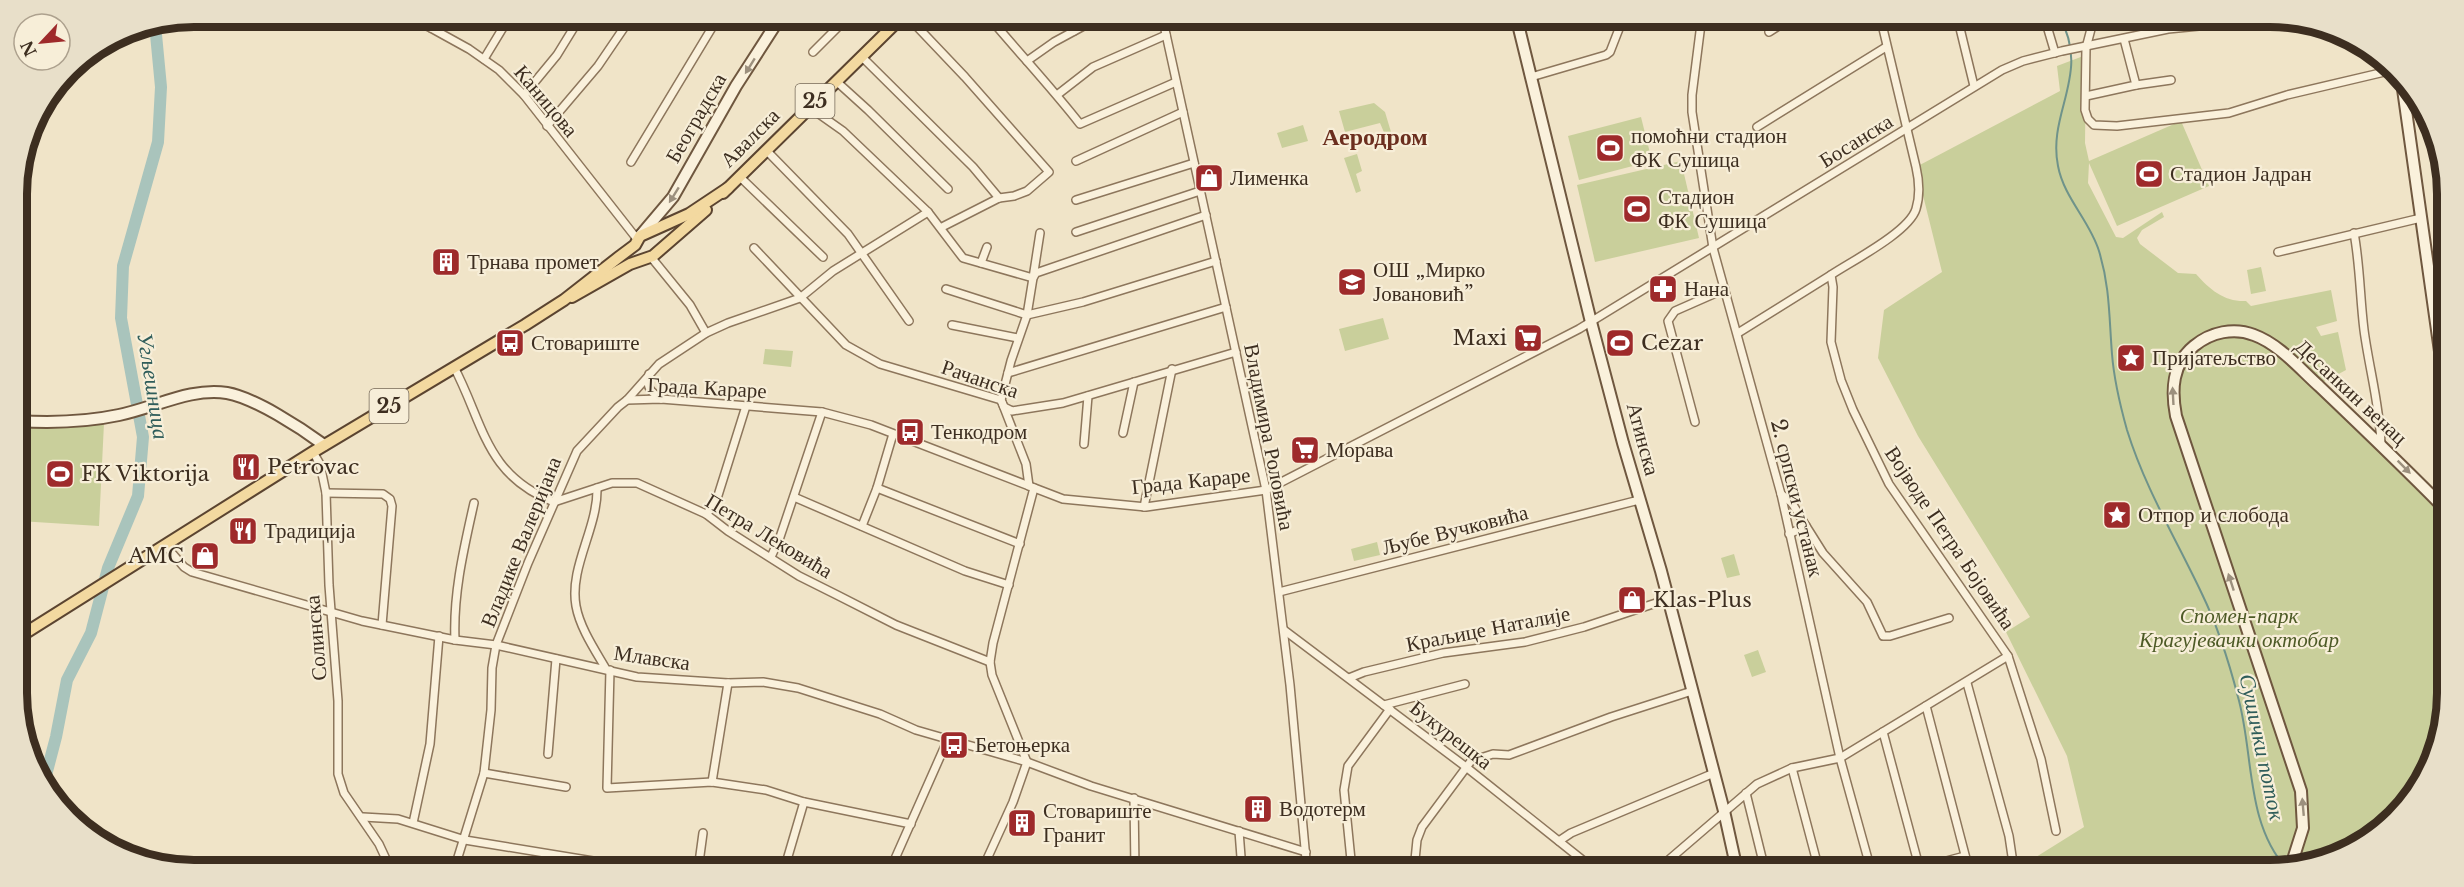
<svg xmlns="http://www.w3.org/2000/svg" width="2464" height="887" viewBox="0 0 2464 887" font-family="'Libre Baskerville',serif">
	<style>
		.green { fill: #c9cf9b }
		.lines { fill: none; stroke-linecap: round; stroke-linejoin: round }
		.stream { stroke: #6f938a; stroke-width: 2 }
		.river { stroke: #a9c4bc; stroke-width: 12 }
		.street-casing { stroke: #8d765c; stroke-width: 10 }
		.secondary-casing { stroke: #6f573f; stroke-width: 14 }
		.primary-casing { stroke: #5b4430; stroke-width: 14 }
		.street { stroke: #faf1dc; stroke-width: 7 }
		.secondary { stroke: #faf1dc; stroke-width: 10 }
		.primary { stroke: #f3d9a0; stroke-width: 10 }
		.oneway { fill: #9c907e }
		.labels { text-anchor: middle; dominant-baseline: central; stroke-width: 4.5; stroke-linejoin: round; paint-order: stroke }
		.shield { fill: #f7eed8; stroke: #756857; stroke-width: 1.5 }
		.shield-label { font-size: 20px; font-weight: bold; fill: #3d2e20 }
		.street-label { font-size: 21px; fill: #3d2e20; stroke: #f7eed8 }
		.poi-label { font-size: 21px; fill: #3d2e20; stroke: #f7eed8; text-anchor: start }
		.park-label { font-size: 21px; font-style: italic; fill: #4d5a26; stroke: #f7eed8 }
		.water-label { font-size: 22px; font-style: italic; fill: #2f5d5a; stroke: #f7eed8 }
		.quarter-label { font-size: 24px; font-weight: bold; fill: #6b2e1e; stroke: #f7eed8 }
		.rim { fill: none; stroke: #3d2e20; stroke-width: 8 }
	</style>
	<rect width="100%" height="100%" fill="#f0e4c8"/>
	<g class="green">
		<path d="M2086,55L2085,143L2089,161L2181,121L2209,186L2117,226L2089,163L2088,183L2116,237L2123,238L2162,212L2164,217L2142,230L2137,238L2140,244L2178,273L2196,274C2210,290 2225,302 2246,301L2251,306L2331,290L2337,321L2316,327L2321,336L2338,332L2346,370L2318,385L2447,511V693L2438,750L2417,792L2378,834L2328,861L2282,870H2020V867L2084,827L2067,756L2006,632L2030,617L1918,436L1878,358L1884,310L1942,272L1916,167L2060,91L2057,66Z"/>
		<path d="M1374,103L1385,112L1394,142L1389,144L1380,123L1345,132L1339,111Z"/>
		<path d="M1641,117L1652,161L1579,180L1568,136Z"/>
		<path d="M1303,125L1308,141L1282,148L1277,133Z"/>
		<path d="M2431,136L2446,170V249Z"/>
		<path d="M1357,154L1362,171L1356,174L1361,191L1356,193L1344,158Z"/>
		<path d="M1681,161L1699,238L1595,262L1577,185Z"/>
		<path d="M2261,267L2266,291L2251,294L2247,270Z"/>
		<path d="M2446,276V358L2436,277Z"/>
		<path d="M1383,318L1389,339L1345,351L1339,329Z"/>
		<path d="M765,349L793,351L791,367L763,364Z"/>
		<path d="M104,423L99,526L19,521L18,427H64Z"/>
		<path d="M1377,542L1380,555L1354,561L1351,549Z"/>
		<path d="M1734,554L1740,575L1727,578L1721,558Z"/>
		<path d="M1758,650L1766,672L1752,677L1744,655Z"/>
	</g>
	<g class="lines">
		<path class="stream" d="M2059,16C2092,74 2047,112 2058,166C2064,198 2090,221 2099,251C2110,287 2109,317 2112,354C2114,380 2120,405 2127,430C2145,488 2176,539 2202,594C2218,627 2229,662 2238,697C2254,753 2245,823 2287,869"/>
		<path class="river" d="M45,779L56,737L67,680L91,633L108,568L138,496L143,437L121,318L123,266L158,142L161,87L155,24"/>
		<g class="street-casing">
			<g id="street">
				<path d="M403,16L431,28L469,49L499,70L524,95L637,239"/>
				<path d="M907,16L965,77L1049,172L1027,191L1014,196L999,198L942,227"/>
				<path d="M988,16C1019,53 1051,87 1080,124L1176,82"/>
				<path d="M1066,16L1074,31"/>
				<path d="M1162,16L1266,490L1290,685L1307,870"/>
				<path d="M1702,16L1692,95V112L1713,248L1781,494L1840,758L1871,870"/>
				<path d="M1880,16L1916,167C1919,180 1920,196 1916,209C1909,232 1852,261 1831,275L1833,287L1831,342L1841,380L1853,410L1889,484L2008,656L2041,759L2056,831"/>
				<path d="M1957,16L1974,86"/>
				<path d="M2044,16L2055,53"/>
				<path d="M2089,16L2091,29L2086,48L2085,110L2088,119L2094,125L2117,126L2229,113L2287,95L2393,70"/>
				<path d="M2217,16L2218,25"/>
				<path d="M431,28L439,16"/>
				<path d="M1769,32L1794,16"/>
				<path d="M813,52L849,16"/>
				<path d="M861,56L973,167L999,198"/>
				<path d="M484,59L510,16"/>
				<path d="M1027,61L1054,42L1102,16"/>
				<path d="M1531,77L1606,55L1610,52L1624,16"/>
				<path d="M836,81L868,110L948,189"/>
				<path d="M2136,85L2171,80"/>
				<path d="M524,95L557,55L581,16"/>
				<path d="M1057,95L1093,67L1166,35"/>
				<path d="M2086,96L2136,85L2124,39"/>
				<path d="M809,107L843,131L928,212L963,258L1033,278L1040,233"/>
				<path d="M547,126L598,66L632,16"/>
				<path d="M1757,127L1886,47"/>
				<path d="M766,150L848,234L909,321"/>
				<path d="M1076,161L1183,112"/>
				<path d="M631,162L719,16"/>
				<path d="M740,177L823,257"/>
				<path d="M1076,200L1194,163"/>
				<path d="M1076,232L1200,191"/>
				<path d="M2354,233C2360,265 2360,298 2364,330C2369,368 2380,406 2381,445"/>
				<path d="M754,248L846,345L880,364L1001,400L1004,407L1012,411L1063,403L1236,352"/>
				<path d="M2278,252L2421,218"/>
				<path d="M651,257L690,305L706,333"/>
				<path d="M981,263L987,247"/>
				<path d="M946,289L1027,315L1083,302L1216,261"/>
				<path d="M952,325L1018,338"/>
				<path d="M1738,333L1831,275"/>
				<path d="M454,367C484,424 485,475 554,502L612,483H637L706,514L728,531L799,576L839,596L896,625L990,662"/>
				<path d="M1008,373L1226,307"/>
				<path d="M649,374C646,388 650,391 661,399"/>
				<path d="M627,400L661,399L822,412L871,425L1063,499L1146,507L1266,490L1579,329L2002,70L2023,61L2062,51L2168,29L2281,18"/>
				<path d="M1695,422L1668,321L1675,311L1725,289"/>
				<path d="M1123,433L1134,382"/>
				<path d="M1084,444L1088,396"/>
				<path d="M313,452L320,464L326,493L329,585L338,701V774L344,793L379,844L391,870"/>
				<path d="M1029,486L1026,464L1001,400L1011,361L1027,315L1033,278L1036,273L1206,215"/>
				<path d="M597,488C598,528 569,567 576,606C580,628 595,650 606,669"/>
				<path d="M877,488L1020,544"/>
				<path d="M326,493L383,494L390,499L392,506L382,625"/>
				<path d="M1781,494L1792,503L1806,526"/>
				<path d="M794,497L965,571L1009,585"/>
				<path d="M1144,507L1172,369"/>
				<path d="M706,514L715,505L746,406"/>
				<path d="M862,526L877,488L893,434"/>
				<path d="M1789,534L1806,526L1823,553L1867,602L1883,636H1890L1949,618"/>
				<path d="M165,545L184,567L192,572L362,621L455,640L496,645L637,677L728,683L763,682L798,688L880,714L916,730L1027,762L1091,786L1306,852"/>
				<path d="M771,557L780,537L822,412"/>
				<path d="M1279,592L1639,500"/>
				<path d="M1284,630L1466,767L1595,870"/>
				<path d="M455,640C453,593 464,548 474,503"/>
				<path d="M610,670L607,788L712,782L766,790L804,802L911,824"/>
				<path d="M1349,678L1364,672L1443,653L1525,642L1584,627L1668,599"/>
				<path d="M1967,683L2009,836L2013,863"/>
				<path d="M1384,705L1465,684"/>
				<path d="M1926,706L1969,870"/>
				<path d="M1883,732L1920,870"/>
				<path d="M548,754L556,659"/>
				<path d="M1027,762L992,675L990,662L993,643L1034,488"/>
				<path d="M1792,768L1819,870"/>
				<path d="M484,773L566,787"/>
				<path d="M712,782L728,683"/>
				<path d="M1746,793L1765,870"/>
				<path d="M1134,798L1135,870"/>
				<path d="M363,817L398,819L465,840L648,870"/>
				<path d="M413,823L430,744L439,636"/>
				<path d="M1239,831L1242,870"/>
				<path d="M1559,841L1571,833L1714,773"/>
				<path d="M454,870L484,773L491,710L492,668L496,645L528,563L577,451L618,407L627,400L659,364L706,333L728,323L800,298L833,271L928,212"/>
				<path d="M698,870L703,833"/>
				<path d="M784,870L804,802"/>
				<path d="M890,870L948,739"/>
				<path d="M982,870L1013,802L1027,762"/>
				<path d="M1352,870L1344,790L1348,766L1390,709"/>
				<path d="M1414,870L1417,840L1422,827L1471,761L1493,754L1509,755L1611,717L1692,691"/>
				<path d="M1504,870H1506"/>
				<path d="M1657,870L1757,784L1792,768L1840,758L2008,656"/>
				<path d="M1913,870L1965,856"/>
			</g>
		</g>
		<g class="secondary-casing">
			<g id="secondary">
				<path d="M1516,16L1591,322L1623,443L1661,571L1724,811L1737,870"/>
				<path d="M2401,75L2447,401"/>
				<path d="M640,236L673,197L736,86L781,16"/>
				<path d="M18,421C52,423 86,422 119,415C154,408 191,387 227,393C255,398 301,428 324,445"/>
				<path d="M2290,869L2303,828L2301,791L2176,416C2171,390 2172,364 2194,346C2211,332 2234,327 2254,335C2279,344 2300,369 2319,386C2362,427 2405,468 2447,511"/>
			</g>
		</g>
		<g class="primary-casing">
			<g id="primary">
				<path d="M723,193L903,16"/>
				<path d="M572,297L630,264L653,256L706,210"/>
				<path d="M19,637L313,452L525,325L564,300L619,257L635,245L640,236L689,214L728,188"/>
			</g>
		</g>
		<use href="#street" class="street"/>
		<use href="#secondary" class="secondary"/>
		<use href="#primary" class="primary"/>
	</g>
	<defs><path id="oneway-solid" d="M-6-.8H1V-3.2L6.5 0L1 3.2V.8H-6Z" transform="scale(1.5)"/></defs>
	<g class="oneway">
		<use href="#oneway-solid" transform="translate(750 66) rotate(122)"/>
		<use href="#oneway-solid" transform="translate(674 195) rotate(122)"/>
		<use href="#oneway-solid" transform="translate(2173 396) rotate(-93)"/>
		<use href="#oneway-solid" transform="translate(2404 467) rotate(45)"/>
		<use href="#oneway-solid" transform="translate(2231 582) rotate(-108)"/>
		<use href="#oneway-solid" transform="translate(2303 807) rotate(-95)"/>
	</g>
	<defs>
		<g id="stadium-square" transform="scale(1.5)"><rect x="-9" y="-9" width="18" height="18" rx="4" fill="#9e2a2b" stroke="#f7eed8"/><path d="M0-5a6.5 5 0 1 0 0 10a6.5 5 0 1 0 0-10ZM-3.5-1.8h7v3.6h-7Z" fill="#fff"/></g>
		<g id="shop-square" transform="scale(1.5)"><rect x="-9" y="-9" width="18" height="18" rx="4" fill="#9e2a2b" stroke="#f7eed8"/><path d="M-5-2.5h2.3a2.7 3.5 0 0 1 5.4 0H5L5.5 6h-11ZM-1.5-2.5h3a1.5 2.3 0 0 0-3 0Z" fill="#fff"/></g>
		<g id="building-square" transform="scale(1.5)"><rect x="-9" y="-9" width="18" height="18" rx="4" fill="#9e2a2b" stroke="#f7eed8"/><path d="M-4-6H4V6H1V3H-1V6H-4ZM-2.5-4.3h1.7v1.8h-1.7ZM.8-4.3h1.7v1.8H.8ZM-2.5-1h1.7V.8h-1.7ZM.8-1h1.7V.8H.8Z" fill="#fff"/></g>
		<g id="school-square" transform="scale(1.5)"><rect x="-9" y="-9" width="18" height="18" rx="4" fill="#9e2a2b" stroke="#f7eed8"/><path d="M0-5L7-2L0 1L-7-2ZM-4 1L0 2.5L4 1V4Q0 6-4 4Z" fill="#fff"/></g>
		<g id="pharmacy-square" transform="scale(1.5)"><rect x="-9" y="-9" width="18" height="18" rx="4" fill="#9e2a2b" stroke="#f7eed8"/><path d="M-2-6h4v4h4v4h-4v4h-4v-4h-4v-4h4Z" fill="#fff"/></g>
		<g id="supermarket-square" transform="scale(1.5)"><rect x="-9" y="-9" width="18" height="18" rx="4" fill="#9e2a2b" stroke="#f7eed8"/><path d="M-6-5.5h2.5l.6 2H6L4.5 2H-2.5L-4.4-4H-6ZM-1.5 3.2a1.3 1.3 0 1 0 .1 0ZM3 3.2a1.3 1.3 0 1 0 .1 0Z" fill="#fff"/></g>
		<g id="bus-square" transform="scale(1.5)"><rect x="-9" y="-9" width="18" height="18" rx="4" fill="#9e2a2b" stroke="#f7eed8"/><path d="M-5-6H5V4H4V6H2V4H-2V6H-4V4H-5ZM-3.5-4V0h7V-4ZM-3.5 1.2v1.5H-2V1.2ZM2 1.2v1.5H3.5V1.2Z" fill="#fff"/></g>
		<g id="sight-square" transform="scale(1.5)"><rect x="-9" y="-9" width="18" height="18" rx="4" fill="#9e2a2b" stroke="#f7eed8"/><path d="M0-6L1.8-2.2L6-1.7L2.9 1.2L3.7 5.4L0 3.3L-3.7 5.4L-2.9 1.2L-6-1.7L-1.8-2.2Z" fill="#fff"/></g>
		<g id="restaurant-square" transform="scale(1.5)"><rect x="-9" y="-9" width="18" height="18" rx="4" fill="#9e2a2b" stroke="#f7eed8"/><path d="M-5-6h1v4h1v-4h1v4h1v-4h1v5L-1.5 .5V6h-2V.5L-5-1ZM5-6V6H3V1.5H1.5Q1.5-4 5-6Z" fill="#fff"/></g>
	</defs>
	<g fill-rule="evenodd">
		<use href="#stadium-square" x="1610" y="148"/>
		<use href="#stadium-square" x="2149" y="174"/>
		<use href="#shop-square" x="1209" y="178"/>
		<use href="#stadium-square" x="1637" y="209"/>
		<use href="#building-square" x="446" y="262"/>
		<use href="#school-square" x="1352" y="282"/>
		<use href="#pharmacy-square" x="1663" y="289"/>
		<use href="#supermarket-square" x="1528" y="338"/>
		<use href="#bus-square" x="510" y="343"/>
		<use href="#stadium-square" x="1620" y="343"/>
		<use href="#sight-square" x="2131" y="358"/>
		<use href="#bus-square" x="910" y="432"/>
		<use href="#supermarket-square" x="1305" y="450"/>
		<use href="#restaurant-square" x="246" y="467"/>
		<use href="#stadium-square" x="60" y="474"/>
		<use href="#sight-square" x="2117" y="515"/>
		<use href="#restaurant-square" x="243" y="531"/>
		<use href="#shop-square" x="205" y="556"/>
		<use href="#shop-square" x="1632" y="600"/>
		<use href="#bus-square" x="954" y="745"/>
		<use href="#building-square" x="1258" y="809"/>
		<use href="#building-square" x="1022" y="823"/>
	</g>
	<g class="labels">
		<g class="shield">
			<rect x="795.5" y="84" width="39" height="34" rx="4.5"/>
			<rect x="369.5" y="389" width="39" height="34" rx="4.5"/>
		</g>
		<g class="shield-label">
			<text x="815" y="101">25</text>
			<text x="389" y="406">25</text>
		</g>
		<g class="street-label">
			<text transform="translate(546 101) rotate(50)">Каницова</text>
			<text transform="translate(696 118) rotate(-60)">Београдска</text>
			<text transform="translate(750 138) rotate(-45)">Авалска</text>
			<text transform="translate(1856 141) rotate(-32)">Босанска</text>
			<text transform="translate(980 379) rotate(19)">Рачанска</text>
			<text transform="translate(707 388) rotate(3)">Града Караре</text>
			<text transform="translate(2351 392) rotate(43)">Десанкин венац</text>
			<text transform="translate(1269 437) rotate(79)">Владимира Роловића</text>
			<text transform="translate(1643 439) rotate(75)">Атинска</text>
			<text transform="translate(1191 481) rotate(-6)">Града Караре</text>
			<text transform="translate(1797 498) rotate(76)">2. српски устанак</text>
			<text transform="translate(1455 530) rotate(-14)">Љубе Вучковића</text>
			<text transform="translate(769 536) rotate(31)">Петра Лековића</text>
			<text transform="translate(1950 538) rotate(56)">Војводе Петра Бојовића</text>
			<text transform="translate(521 542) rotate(-68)">Владике Валеријана</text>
			<text transform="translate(1488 629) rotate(-11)">Краљице Наталије</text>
			<text transform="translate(316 638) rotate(-95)">Солинска</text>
			<text transform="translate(652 658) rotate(8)">Млавска</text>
			<text transform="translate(1451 735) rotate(38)">Букурешка</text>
		</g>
		<g class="poi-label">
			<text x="1631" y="136">помоћни стадион<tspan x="1631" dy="24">ФК Сушица</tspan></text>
			<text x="2170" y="174">Стадион Јадран</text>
			<text x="1230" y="178">Лименка</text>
			<text x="1658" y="197">Стадион<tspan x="1658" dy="24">ФК Сушица</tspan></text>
			<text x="467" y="262">Трнава промет</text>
			<text x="1373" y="270">ОШ „Мирко<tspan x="1373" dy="24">Јовановић”</tspan></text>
			<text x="1684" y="289">Нана</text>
			<text x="1507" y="338" text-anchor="end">Maxi</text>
			<text x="531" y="343">Стовариште</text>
			<text x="1641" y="343">Cezar</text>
			<text x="2152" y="358">Пријатељство</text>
			<text x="931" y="432">Тенкодром</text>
			<text x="1326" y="450">Морава</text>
			<text x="267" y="467">Petrovac</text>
			<text x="81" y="474">FK Viktorija</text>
			<text x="2138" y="515">Отпор и слобода</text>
			<text x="264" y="531">Традиција</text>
			<text x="184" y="556" text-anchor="end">AMC</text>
			<text x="1653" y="600">Klas-Plus</text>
			<text x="975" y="745">Бетоњерка</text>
			<text x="1279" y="809">Водотерм</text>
			<text x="1043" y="811">Стовариште<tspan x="1043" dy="24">Гранит</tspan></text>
		</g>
		<g class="park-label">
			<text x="2239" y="616">Спомен-парк<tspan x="2239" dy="24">Крагујевачки октобар</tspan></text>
		</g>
		<g class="water-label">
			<text transform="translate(153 386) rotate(81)">Угљешница</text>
			<text transform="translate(2262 747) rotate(78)">Сушички поток</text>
		</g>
		<g class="quarter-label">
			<text x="1375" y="136">Аеродром</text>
		</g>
	</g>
	<path d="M0 0H2464V887H0ZM194 27H2270A167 167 0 0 1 2437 194V693A167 167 0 0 1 2270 860H194A167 167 0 0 1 27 693V194A167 167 0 0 1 194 27Z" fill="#e8dfc9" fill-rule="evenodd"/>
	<path class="rim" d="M194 27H2270A167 167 0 0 1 2437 194V693A167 167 0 0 1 2270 860H194A167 167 0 0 1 27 693V194A167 167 0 0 1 194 27Z"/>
	<g transform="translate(42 42) rotate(244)"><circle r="28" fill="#f7eed8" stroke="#ada18e" stroke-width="1.5"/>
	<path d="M0-4.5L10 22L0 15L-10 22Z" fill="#9e2a2b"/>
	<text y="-9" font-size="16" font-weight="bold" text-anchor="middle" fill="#3d2e20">N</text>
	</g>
</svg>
